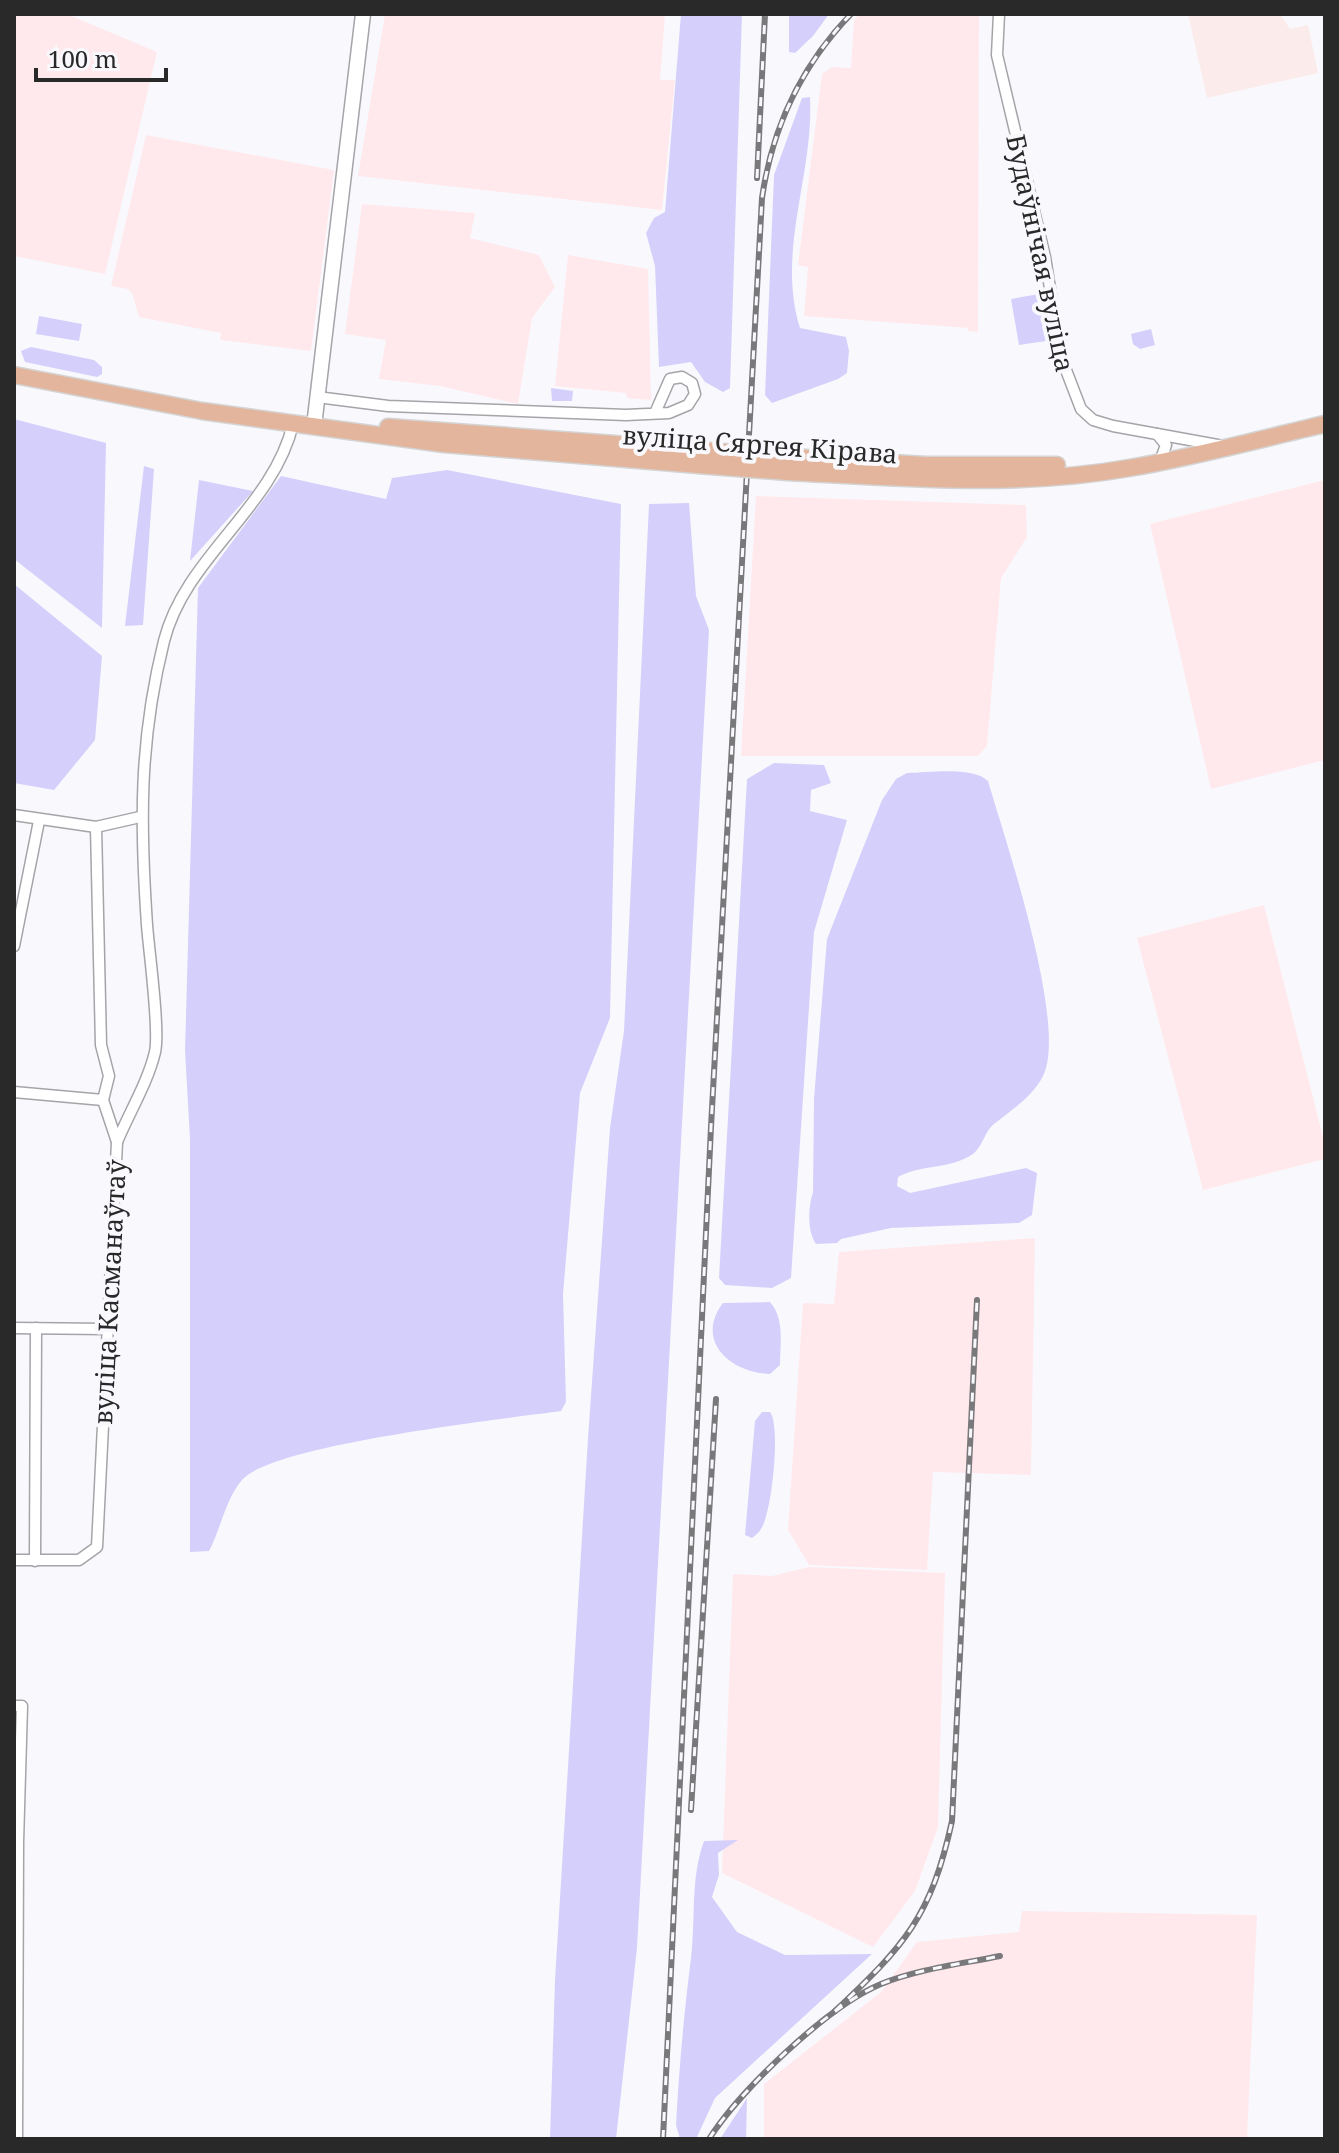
<svg xmlns="http://www.w3.org/2000/svg" width="1339" height="2153" viewBox="0 0 1339 2153" font-family="'Noto Serif',serif">
	<style>
		.industrial { fill: #ffe9ed }
		.education { fill: #fbebea }
		.green { fill: #d4d0fb }
		.lines { fill: none; stroke-linecap: round; stroke-linejoin: round }
		.street-casing { stroke: #a5a4a8; stroke-width: 13 }
		.secondary-casing { stroke: #a5a4a8; stroke-width: 17 }
		.primary-casing { stroke: #d4d4d4; stroke-width: 19 }
		.street { stroke: #fff; stroke-width: 10 }
		.secondary { stroke: #fff; stroke-width: 14 }
		.primary { stroke: #e3b59d; stroke-width: 16 }
		.rail-casing { stroke: #79797b; stroke-width: 6 }
		.rail { stroke: #f9f9fd; stroke-width: 3; stroke-dasharray: 9; stroke-linecap: butt }
		.primary-bridge-casing { stroke: #d4d4d4; stroke-width: 19; stroke-linecap: butt }
		.primary-bridge { stroke: #e3b59d; stroke-width: 16 }
		.labels { text-anchor: middle; dominant-baseline: central; stroke-width: 8; stroke-linejoin: round; paint-order: stroke }
		.street-label { font-size: 26px; fill: #29292a; stroke: #f9f9fd }
	</style>
	<rect width="100%" height="100%" fill="#f9f9fd"/>
	<g class="industrial">
		<path d="M14,14H67L157,52L105,274L14,256Z"/>
		<path d="M385,14H665L660,80H675L662,210L358,176Z"/>
		<path d="M860,14H979L978,332L968,331V328L804,316L808,267L798,265L822,74L832,67L851,68L854,20Z"/>
		<path d="M146,135L334,170L311,351L220,340L221,333L139,317L132,293L128,289L111,286Z"/>
		<path d="M362,204L475,213L470,238L539,255L555,287L532,318L518,404L440,386L379,379L386,340L345,334Z"/>
		<path d="M568,255L648,269L651,400L627,398L626,393L555,386Z"/>
		<path d="M1325,480V760L1211,789L1150,524Z"/>
		<path d="M756,496L1026,505L1027,537L1001,578L987,746L978,756H741Z"/>
		<path d="M1264,905L1325,1145V1159L1203,1190L1137,938Z"/>
		<path d="M1035,1238L1031,1475L933,1472L927,1570L809,1565L788,1530L803,1303L834,1304L839,1252Z"/>
		<path d="M809,1567L945,1573L938,1827L915,1891L873,1947L722,1873L733,1574L772,1576Z"/>
		<path d="M1022,1911L1257,1915L1247,2139H764V2084L881,1992L917,1942L1019,1932Z"/>
	</g>
	<path class="education" d="M1188,14H1280L1290,29L1308,25L1318,73L1207,98Z"/>
	<g class="green">
		<path d="M681,14H742L730,388L723,392L705,382L691,362L659,367L655,266L646,233L654,218L665,212Z"/>
		<path d="M789,14H829L813,36L795,53L789,52Z"/>
		<path d="M810,97C814,175 776,251 800,328L846,337L849,351L847,373L838,379L772,403L765,395L774,175L802,98Z"/>
		<path d="M1039,294L1046,341L1019,345L1011,299Z"/>
		<path d="M39,316L82,324L79,341L36,334Z"/>
		<path d="M1151,329L1155,345L1140,349L1133,344L1131,334Z"/>
		<path d="M31,347L94,360L102,367V374L97,377L25,362L21,351Z"/>
		<path d="M551,388L573,391L572,401H552Z"/>
		<path d="M14,419L106,443L102,628L14,559Z"/>
		<path d="M144,466L154,469L143,625L125,626Z"/>
		<path d="M447,470L621,504L610,1018L580,1093L563,1294L566,1402L561,1411C504,1419 276,1444 243,1479C226,1497 221,1529 209,1551L190,1552V1139L185,1051L198,588L281,476L386,499L392,478Z"/>
		<path d="M199,480L253,491L190,561Z"/>
		<path d="M689,503L696,596L709,630L637,1948L616,2139H550L555,1980L588,1438L610,1128L624,1031L649,504Z"/>
		<path d="M14,584L102,656L95,740L54,790L14,783Z"/>
		<path d="M774,763L824,765L831,783L811,790L810,811L847,820L814,932L791,1278L772,1288L725,1285L719,1278L747,779Z"/>
		<path d="M907,773C929,773 972,766 988,781C1005,839 1070,1030 1042,1078C1031,1098 1011,1110 994,1124C983,1133 983,1150 968,1157C947,1169 919,1165 898,1177L897,1186L910,1193L1026,1168L1037,1173L1032,1215L1019,1223L891,1228L841,1239L837,1243L816,1244C807,1231 808,1207 813,1192L814,1099L827,939L882,800L896,779Z"/>
		<path d="M770,1302C785,1319 780,1343 780,1365L770,1374C731,1373 694,1341 723,1303Z"/>
		<path d="M762,1412H770C781,1425 772,1514 761,1529C759,1533 755,1535 752,1538L745,1535L755,1421Z"/>
		<path d="M738,1840L718,1853L719,1875L712,1897L737,1932L785,1955L872,1954L715,2098L696,2139H680L676,2125C679,2068 684,2014 691,1958C696,1917 690,1880 704,1841Z"/>
		<path d="M747,2098L746,2139H720Z"/>
	</g>
	<g class="lines">
		<g class="street-casing">
			<g id="street">
				<path d="M999,14L997,55L1045,257L1061,357L1081,409L1093,420L1113,426L1223,446"/>
				<path d="M317,397L388,406L626,415L669,413L688,405L695,394L692,383L682,377L670,379L655,413"/>
				<path d="M1157,434L1166,445L1162,456"/>
				<path d="M14,815L96,827L140,817"/>
				<path d="M14,946L39,821"/>
				<path d="M14,1092L103,1100"/>
				<path d="M117,1142C129,1113 148,1082 155,1052C160,1030 149,952 147,925C140,823 139,741 164,641C185,557 273,508 293,424"/>
				<path d="M14,1328L106,1329"/>
				<path d="M14,1560H79L97,1547L117,1142L103,1100L109,1076L101,1045L96,827"/>
				<path d="M35,1561L36,1328"/>
				<path d="M14,1706H22L18,1842L17,2139"/>
			</g>
		</g>
		<g class="secondary-casing">
			<path id="secondary" d="M314,426L363,14"/>
		</g>
		<g class="primary-casing">
			<g id="primary">
				<path d="M14,375L202,411L444,444L698,465"/>
				<path d="M388,427L696,450"/>
				<path d="M790,457L926,465H1057"/>
				<path d="M788,472C900,478 1017,488 1129,468C1195,457 1260,439 1325,424"/>
			</g>
		</g>
		<use href="#street" class="street"/>
		<use href="#secondary" class="secondary"/>
		<use href="#primary" class="primary"/>
		<g class="rail-casing">
			<g id="rail">
				<path d="M757,178L765,14"/>
				<path d="M691,1810L716,1399"/>
				<path d="M835,2011C905,1945 931,1917 952,1821L977,1300"/>
				<path d="M663,2139L711,1127L762,198C772,128 802,65 851,14"/>
				<path d="M709,2139C740,2090 828,2006 881,1984C918,1969 961,1964 1000,1956"/>
			</g>
		</g>
		<use href="#rail" class="rail"/>
		<g class="primary-bridge-casing">
			<g id="primary-bridge">
				<path d="M696,450L790,457"/>
				<path d="M698,465L788,472"/>
			</g>
		</g>
		<use href="#primary-bridge" class="primary-bridge"/>
	</g>
	<g class="labels">
		<g class="street-label">
			<text transform="translate(1041 253) rotate(78)">Будаўнічая вуліца</text>
			<text transform="translate(760 444) rotate(4)">вуліца Сяргея Кірава</text>
			<text transform="translate(109 1292) rotate(-87)">вуліца Касманаўтаў</text>
		</g>
	</g>
	<rect width="1339" height="2153" fill="none" stroke="#29292a" stroke-width="32"/>
	<path d="M36 68v12h130v-12" fill="none" stroke="#29292a" stroke-width="4"/>
	<text x="48" y="68" font-size="24" fill="#29292a" stroke="#f9f9fd" stroke-width="6" paint-order="stroke">100 m</text>
</svg>
